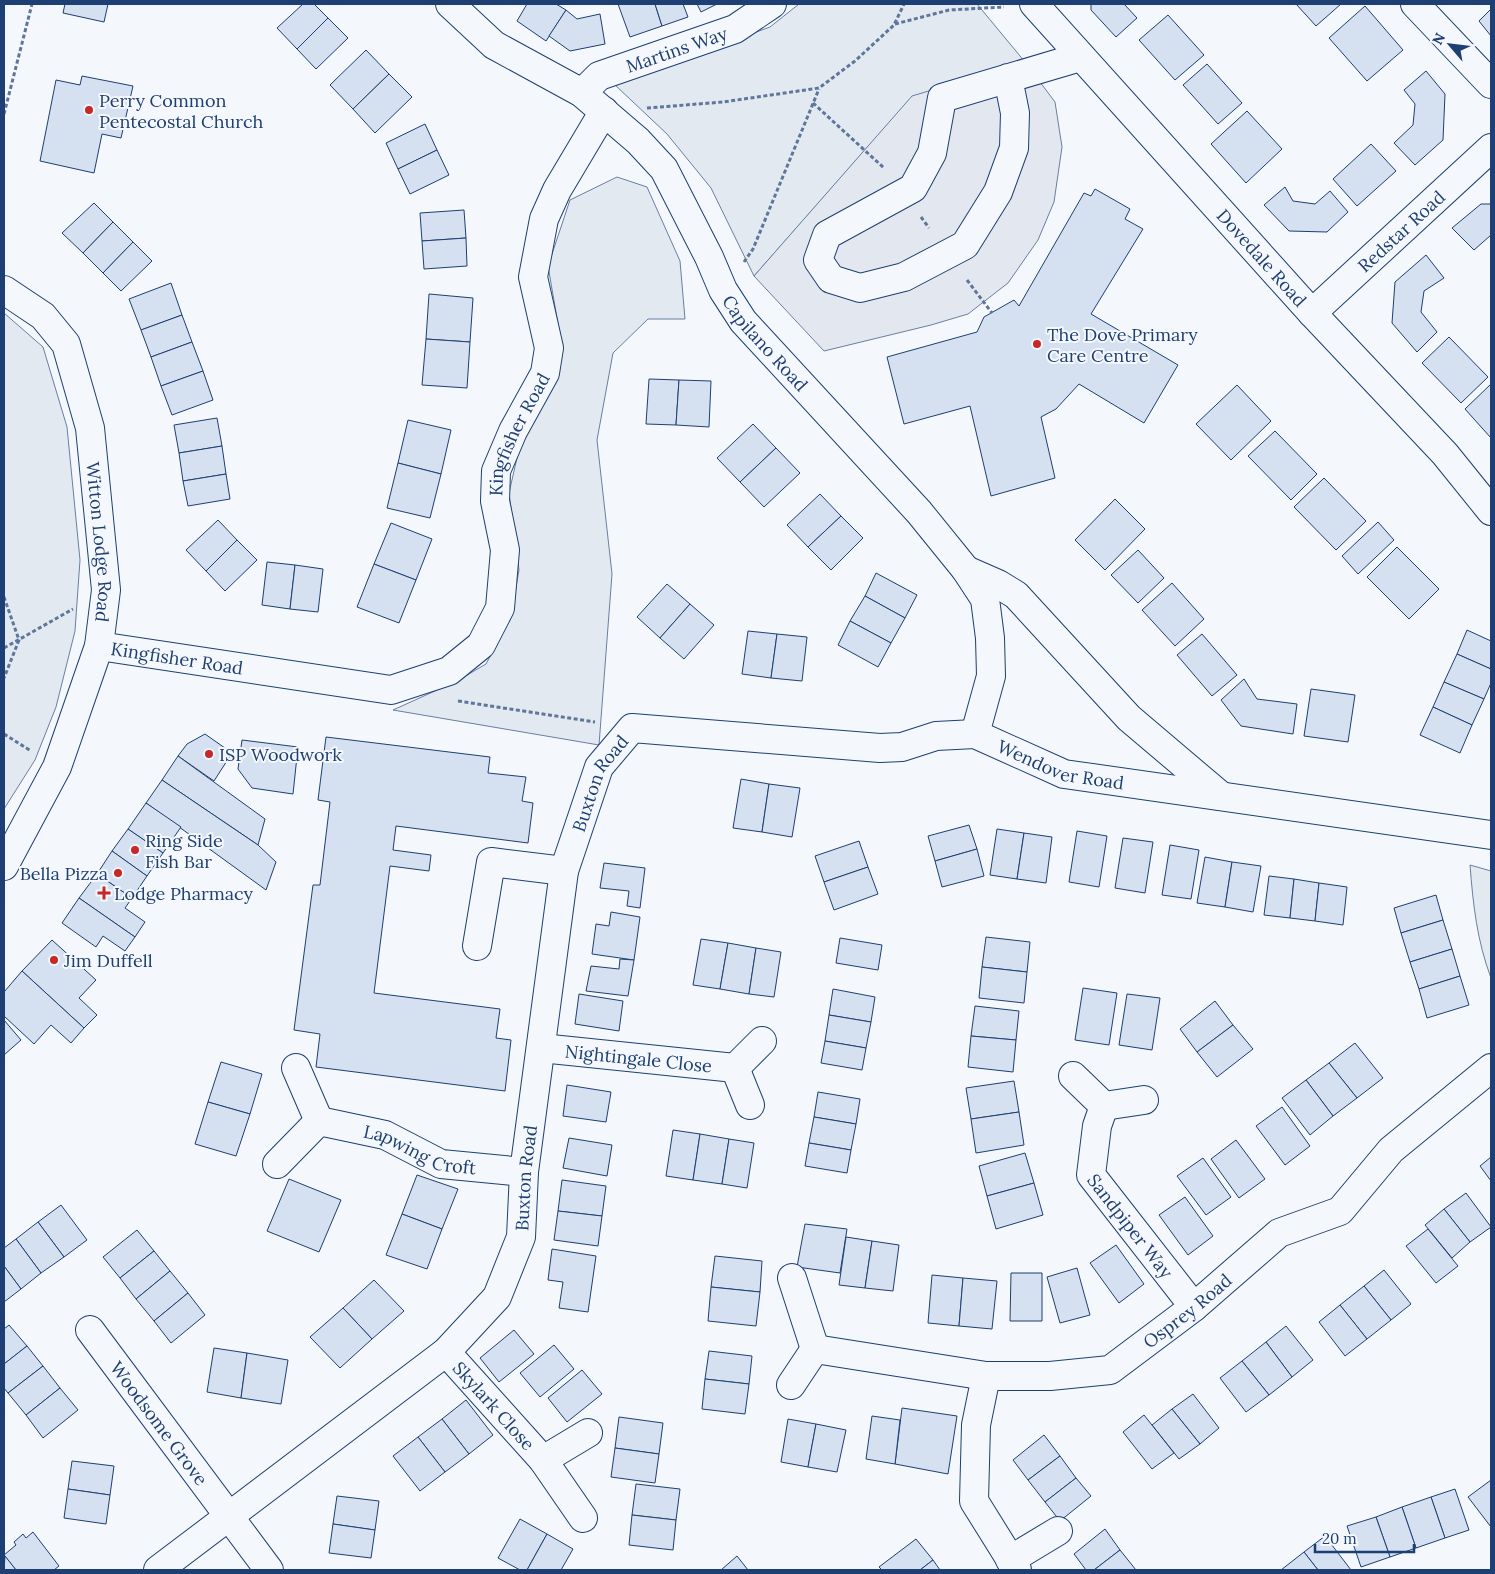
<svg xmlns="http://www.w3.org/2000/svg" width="1495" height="1574" viewBox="0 0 1495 1574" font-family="Lora,serif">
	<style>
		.green { fill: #e3e9f0; stroke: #687fa3 }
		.parking { fill: #e3e8f0; stroke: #687fa3 }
		.building { fill: #d5e0f0; stroke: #1d3f73 }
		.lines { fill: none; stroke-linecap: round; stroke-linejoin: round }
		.minor-casing { stroke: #1d3f73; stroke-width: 30 }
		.path { stroke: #5e769c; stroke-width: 3; stroke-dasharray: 4 2.5; stroke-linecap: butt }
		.minor { stroke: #f4f7fb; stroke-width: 28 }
		.poi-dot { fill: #c62828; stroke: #f4f7fb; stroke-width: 2 }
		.labels { text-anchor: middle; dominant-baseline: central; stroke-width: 4; stroke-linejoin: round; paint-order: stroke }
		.street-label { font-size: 18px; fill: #1d3f73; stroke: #f4f7fb }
		.poi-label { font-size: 18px; fill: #1d3f73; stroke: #f4f7fb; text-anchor: start }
	</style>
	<rect width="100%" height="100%" fill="#f4f7fb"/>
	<g class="green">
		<path d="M799,4H977L1025,62L912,97L754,276L711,188L667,134L614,84L770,27Z"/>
		<path d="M617,177L647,187L680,261L685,319H648L613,353L597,440L612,574L599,745L393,710L457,681L486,664L511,616L519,570L509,493L522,436L558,379L562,347L548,266L570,200Z"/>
		<path d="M4,313L43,347L67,427L80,560L75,631L56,707L35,760L4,809Z"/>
		<path d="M1470,865L1491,871V978C1477,941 1473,904 1470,865Z"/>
	</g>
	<path class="parking" d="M1025,62L1055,102L1062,147L1054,202L1038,240L1008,283L968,314L931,325L824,351L754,276L912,96Z"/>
	<g class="building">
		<path d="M65,4H108L104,22L63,13Z"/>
		<path d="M303,4H314L328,18L297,49L277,28Z"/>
		<path d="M527,4H556L566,10L546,41L517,21Z"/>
		<path d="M618,4H655L662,26L630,37Z"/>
		<path d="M655,4H683L688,17L662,26Z"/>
		<path d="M697,4H717L701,12Z"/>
		<path d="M1091,4H1124L1137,18L1116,37L1091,10Z"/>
		<path d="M1296,4H1341L1316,26Z"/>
		<path d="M1365,6L1403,50L1367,81L1329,38Z"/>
		<path d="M1491,9V36L1479,21Z"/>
		<path d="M566,10L577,19L600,14L605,44L570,51L549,36Z"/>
		<path d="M1168,15L1204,55L1175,80L1139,40Z"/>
		<path d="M328,18L348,38L316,69L297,49Z"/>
		<path d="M366,50L389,74L353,109L330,85Z"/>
		<path d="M1207,64L1242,103L1218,124L1183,85Z"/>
		<path d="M1426,71L1445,94L1443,140L1415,165L1394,143L1413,125L1415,104L1404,90Z"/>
		<path d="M389,74L412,97L375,133L353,109Z"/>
		<path d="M82,76L133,86L121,138L102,134L94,173L40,161L56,80L80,85Z"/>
		<path d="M1247,111L1282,149L1246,183L1211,144Z"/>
		<path d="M425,124L437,150L398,169L386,143Z"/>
		<path d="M1371,144L1396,171L1357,206L1333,179Z"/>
		<path d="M437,150L449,175L410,194L398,169Z"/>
		<path d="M1285,187L1293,201L1315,204L1330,191L1348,212L1327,232L1289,231L1264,205Z"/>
		<path d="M1095,189L1130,209L1125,219L1143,229L1091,314L1178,365L1144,423L1079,384L1056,409L1041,417L1055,478L991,496L970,406L904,424L887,357L977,332L984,317L1014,300L1019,306L1084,193L1091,196Z"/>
		<path d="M94,203L113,222L83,253L62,233Z"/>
		<path d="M1481,204H1491V235L1474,250L1452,228Z"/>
		<path d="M464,210L466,238L422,241L420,213Z"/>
		<path d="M113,222L133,242L103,273L83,253Z"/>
		<path d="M466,238L467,266L424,269L422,241Z"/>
		<path d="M133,242L152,261L121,291L103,273Z"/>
		<path d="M1426,255L1444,278L1424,291L1421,312L1437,332L1417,352L1392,323L1395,282Z"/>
		<path d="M171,283L182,315L141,330L129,299Z"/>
		<path d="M429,294L473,298L470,342L426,339Z"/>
		<path d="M182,315L192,342L151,357L141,330Z"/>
		<path d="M1449,337L1488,377L1461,403L1422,363Z"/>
		<path d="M426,339L470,342L467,388L422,385Z"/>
		<path d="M192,342L203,371L161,386L151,357Z"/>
		<path d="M203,371L213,400L172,415L161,386Z"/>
		<path d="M649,379L679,380L676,425L646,424Z"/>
		<path d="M679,380L711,381L709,427L676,425Z"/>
		<path d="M1491,384V438L1465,409Z"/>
		<path d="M1237,385L1271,421L1231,460L1196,424Z"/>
		<path d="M217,418L222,446L179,453L174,425Z"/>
		<path d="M408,420L451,430L441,474L398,463Z"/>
		<path d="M753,424L776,448L740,482L717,458Z"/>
		<path d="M1275,431L1317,474L1291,500L1248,456Z"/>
		<path d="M222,446L226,474L183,481L179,453Z"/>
		<path d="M776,448L800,473L764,507L740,482Z"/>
		<path d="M398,463L441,474L430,518L387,508Z"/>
		<path d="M226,474L230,499L188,506L183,481Z"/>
		<path d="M1324,478L1366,521L1336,550L1294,507Z"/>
		<path d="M820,494L841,516L808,547L787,525Z"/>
		<path d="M1115,499L1145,529L1105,570L1075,540Z"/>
		<path d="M841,516L863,538L831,570L808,547Z"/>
		<path d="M218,520L237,540L206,571L186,550Z"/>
		<path d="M1378,522L1394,540L1358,574L1342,556Z"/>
		<path d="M391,523L432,539L416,580L374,564Z"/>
		<path d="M237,540L257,560L225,591L206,571Z"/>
		<path d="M1397,547L1439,589L1409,619L1367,577Z"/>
		<path d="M1138,550L1164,578L1138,603L1111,575Z"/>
		<path d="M267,562L295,565L290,609L262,605Z"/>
		<path d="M374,564L416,580L399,623L357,607Z"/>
		<path d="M295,565L323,569L318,612L290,609Z"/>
		<path d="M876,573L917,595L905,618L865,596Z"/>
		<path d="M1172,583L1204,619L1175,646L1142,610Z"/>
		<path d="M667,584L690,604L660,638L637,617Z"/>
		<path d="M865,596L905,618L891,643L850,621Z"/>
		<path d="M690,604L714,625L684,659L660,638Z"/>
		<path d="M850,621L891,643L878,667L838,645Z"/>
		<path d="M1467,630L1491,641V669L1457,654Z"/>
		<path d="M748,631L777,634L771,678L742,674Z"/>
		<path d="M777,634L807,637L802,681L771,678Z"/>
		<path d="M1202,634L1237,675L1212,696L1177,655Z"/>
		<path d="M1457,654L1491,669V683L1484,699L1444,682Z"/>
		<path d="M1244,679L1257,699L1297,704L1293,734L1241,726L1221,700Z"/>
		<path d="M1444,682L1484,699L1472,725L1433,707Z"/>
		<path d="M1311,689L1355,695L1348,742L1304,736Z"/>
		<path d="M1433,707L1472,725L1460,753L1420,735Z"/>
		<path d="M205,734L232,753L214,781L178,756L187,744Z"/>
		<path d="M326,737L490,757L488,773L526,777L522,801L533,803L528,843L396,826L393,850L431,855L429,871L390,866L374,993L500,1009L496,1038L511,1040L505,1091L316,1067L320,1034L294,1030L313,885H320L330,802L318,800Z"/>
		<path d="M242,740L298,747L293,794L252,788L238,769Z"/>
		<path d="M178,756L265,819L258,845L162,780Z"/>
		<path d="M741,779L769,784L762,832L733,828Z"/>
		<path d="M162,780L258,845L276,862L266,890L146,803Z"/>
		<path d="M769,784L800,788L792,837L762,832Z"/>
		<path d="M146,803L181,827L163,853L128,829Z"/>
		<path d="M969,825L977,849L935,861L928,836Z"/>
		<path d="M128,829L163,853L147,876L112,851Z"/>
		<path d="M997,829L1024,833L1017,879L990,875Z"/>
		<path d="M1077,831L1107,836L1099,887L1069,882Z"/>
		<path d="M1024,833L1052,837L1046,883L1017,879Z"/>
		<path d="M1123,838L1153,842L1145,893L1115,888Z"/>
		<path d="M859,841L868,867L824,882L815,856Z"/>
		<path d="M1170,845L1199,850L1191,899L1162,895Z"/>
		<path d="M977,849L984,876L942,887L935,861Z"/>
		<path d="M112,851L147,876L132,898L97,874Z"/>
		<path d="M1205,857L1232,862L1225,907L1197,903Z"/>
		<path d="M1232,862L1261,866L1253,912L1225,907Z"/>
		<path d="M604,863L645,868L640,908L627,906L629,891L600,888Z"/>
		<path d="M868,867L878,894L834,910L824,882Z"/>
		<path d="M97,874L132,898L125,908L145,922L135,937L79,898Z"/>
		<path d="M1269,876L1294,879L1290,918L1264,915Z"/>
		<path d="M1294,879L1319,883L1315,921L1290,918Z"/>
		<path d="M1319,883L1347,887L1343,925L1315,921Z"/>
		<path d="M1436,895L1443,920L1401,933L1394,908Z"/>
		<path d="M79,898L135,937L125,951L103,936L96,947L62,923Z"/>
		<path d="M611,912L640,917L634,960L592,954L596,924L609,926Z"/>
		<path d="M1443,920L1452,949L1410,962L1401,933Z"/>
		<path d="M986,937L1030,942L1027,972L982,967Z"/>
		<path d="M840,938L882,945L878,970L836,963Z"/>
		<path d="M701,939L728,943L720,989L693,985Z"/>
		<path d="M52,940L96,980L79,998L97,1015L84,1028L22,971Z"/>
		<path d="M728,943L756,948L749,994L720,989Z"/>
		<path d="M756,948L781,952L774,997L749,994Z"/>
		<path d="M1452,949L1460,976L1419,989L1410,962Z"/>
		<path d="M620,959L634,960L628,996L586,991L591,966L619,969Z"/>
		<path d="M982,967L1027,972L1024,1003L979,998Z"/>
		<path d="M22,971L84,1028L71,1043L51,1025L34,1044L4,1016V992Z"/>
		<path d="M1460,976L1469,1005L1427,1018L1419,989Z"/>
		<path d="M1083,988L1117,993L1109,1045L1075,1040Z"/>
		<path d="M833,989L875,997L871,1022L829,1015Z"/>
		<path d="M579,994L623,1001L619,1031L575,1024Z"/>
		<path d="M1127,994L1160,998L1152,1050L1119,1045Z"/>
		<path d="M1215,1001L1233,1025L1197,1052L1180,1029Z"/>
		<path d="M975,1006L1019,1011L1016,1040L971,1036Z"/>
		<path d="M829,1015L871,1022L866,1048L825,1041Z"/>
		<path d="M4,1020L21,1040L4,1055Z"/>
		<path d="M1233,1025L1253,1049L1217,1077L1197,1052Z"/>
		<path d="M971,1036L1016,1040L1013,1072L968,1067Z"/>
		<path d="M825,1041L866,1048L862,1070L821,1063Z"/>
		<path d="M1355,1043L1383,1078L1357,1098L1329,1063Z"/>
		<path d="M221,1062L262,1074L250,1114L208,1102Z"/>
		<path d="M1329,1063L1357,1098L1333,1116L1306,1080Z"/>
		<path d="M1306,1080L1333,1116L1310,1135L1282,1098Z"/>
		<path d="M1014,1081L1019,1112L971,1119L966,1088Z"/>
		<path d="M567,1085L611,1092L606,1122L563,1116Z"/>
		<path d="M818,1092L860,1099L856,1124L814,1117Z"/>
		<path d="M208,1102L250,1114L236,1156L195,1144Z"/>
		<path d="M1282,1107L1310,1146L1285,1165L1256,1126Z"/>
		<path d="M1019,1112L1024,1145L976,1153L971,1119Z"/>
		<path d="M814,1117L856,1124L851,1150L809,1143Z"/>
		<path d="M673,1130L700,1134L693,1180L666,1176Z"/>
		<path d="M700,1134L729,1139L722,1184L693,1180Z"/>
		<path d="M569,1138L612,1145L607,1176L563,1168Z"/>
		<path d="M729,1139L754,1143L747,1188L722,1184Z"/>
		<path d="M1236,1140L1265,1179L1239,1198L1211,1159Z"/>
		<path d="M809,1143L851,1150L847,1173L805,1166Z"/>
		<path d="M1025,1153L1034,1183L987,1196L979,1166Z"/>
		<path d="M1491,1157V1181L1480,1166Z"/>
		<path d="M1203,1158L1231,1197L1206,1215L1177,1176Z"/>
		<path d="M417,1175L458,1189L442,1229L402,1214Z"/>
		<path d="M289,1179L341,1200L319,1252L267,1231Z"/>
		<path d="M562,1180L606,1186L602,1216L558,1211Z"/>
		<path d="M1034,1183L1043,1215L996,1229L987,1196Z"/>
		<path d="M1466,1193L1491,1227L1470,1242L1444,1209Z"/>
		<path d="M1185,1197L1213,1236L1188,1255L1159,1215Z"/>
		<path d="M61,1205L87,1240L64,1257L38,1222Z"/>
		<path d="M1444,1209L1470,1242L1452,1258L1425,1225Z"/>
		<path d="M558,1211L602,1216L598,1246L554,1240Z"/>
		<path d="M402,1214L442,1229L427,1269L386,1255Z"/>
		<path d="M38,1222L64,1257L41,1273L16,1239Z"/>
		<path d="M805,1224L847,1229L840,1273L797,1267Z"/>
		<path d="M1428,1229L1458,1266L1436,1283L1406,1246Z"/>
		<path d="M137,1230L154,1251L120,1278L103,1257Z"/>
		<path d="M846,1237L872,1241L865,1288L839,1285Z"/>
		<path d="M16,1239L41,1273L21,1289L4,1266V1248Z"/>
		<path d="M872,1241L899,1245L893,1291L865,1288Z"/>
		<path d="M1116,1245L1144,1284L1119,1303L1090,1263Z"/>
		<path d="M552,1249L596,1256L588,1312L559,1308L563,1282L548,1280Z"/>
		<path d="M154,1251L170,1271L136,1299L120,1278Z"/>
		<path d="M715,1256L762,1261L760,1292L711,1287Z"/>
		<path d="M4,1266L21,1289L4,1302Z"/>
		<path d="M1077,1268L1090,1315L1060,1323L1047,1277Z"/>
		<path d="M1384,1270L1411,1304L1391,1320L1364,1286Z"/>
		<path d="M170,1271L188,1293L154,1321L136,1299Z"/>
		<path d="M1011,1273H1042V1321H1010Z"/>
		<path d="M932,1275L963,1278L959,1326L928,1323Z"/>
		<path d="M963,1278L997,1281L992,1329L959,1326Z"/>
		<path d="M374,1280L404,1311L372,1339L343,1308Z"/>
		<path d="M1364,1286L1391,1320L1367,1339L1340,1305Z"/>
		<path d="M711,1287L760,1292L756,1326L708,1321Z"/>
		<path d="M188,1293L205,1315L171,1343L154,1321Z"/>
		<path d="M1340,1305L1367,1339L1345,1356L1319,1322Z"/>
		<path d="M343,1308L372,1339L340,1368L310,1337Z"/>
		<path d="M9,1325L27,1346L4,1364V1329Z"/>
		<path d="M1286,1326L1313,1360L1292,1377L1266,1342Z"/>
		<path d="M514,1330L534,1354L499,1382L480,1358Z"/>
		<path d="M1266,1342L1292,1377L1269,1395L1242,1361Z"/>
		<path d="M554,1345L574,1369L540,1397L520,1373Z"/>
		<path d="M27,1346L43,1366L8,1393L4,1388V1364Z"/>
		<path d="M214,1348L247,1353L241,1398L207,1392Z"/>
		<path d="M709,1351L752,1356L749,1384L705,1379Z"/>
		<path d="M247,1353L288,1360L281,1404L241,1398Z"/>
		<path d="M1242,1361L1269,1395L1246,1412L1220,1378Z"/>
		<path d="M43,1366L60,1388L26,1415L8,1393Z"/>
		<path d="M582,1370L602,1394L567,1422L548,1398Z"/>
		<path d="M705,1379L749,1384L745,1414L702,1409Z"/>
		<path d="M60,1388L78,1410L43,1438L26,1415Z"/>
		<path d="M1193,1394L1219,1428L1200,1444L1172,1409Z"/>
		<path d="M466,1400L493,1435L469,1454L442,1419Z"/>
		<path d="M902,1408L957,1416L948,1474L895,1464Z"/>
		<path d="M1172,1409L1200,1444L1179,1459L1152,1425Z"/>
		<path d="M1144,1415L1174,1453L1152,1469L1123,1432Z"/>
		<path d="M872,1416L900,1420L895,1464L866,1459Z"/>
		<path d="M619,1417L663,1423L659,1454L615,1448Z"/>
		<path d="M442,1419L469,1454L445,1472L418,1437Z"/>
		<path d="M788,1419L816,1424L808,1467L781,1462Z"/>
		<path d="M816,1424L846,1430L837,1472L808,1467Z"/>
		<path d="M1044,1435L1060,1456L1028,1480L1013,1460Z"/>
		<path d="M418,1437L445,1472L420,1491L393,1456Z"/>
		<path d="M615,1448L659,1454L655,1483L611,1477Z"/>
		<path d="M1060,1456L1076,1478L1045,1502L1028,1480Z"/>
		<path d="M72,1461L114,1466L110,1495L68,1489Z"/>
		<path d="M1076,1478L1091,1496L1060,1521L1045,1502Z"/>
		<path d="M1491,1480V1527L1468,1497Z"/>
		<path d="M636,1484L680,1489L676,1520L632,1515Z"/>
		<path d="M68,1489L110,1495L106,1524L64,1518Z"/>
		<path d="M1455,1489L1469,1530L1445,1538L1431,1497Z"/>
		<path d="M337,1496L379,1501L375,1530L333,1524Z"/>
		<path d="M1431,1497L1445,1538L1416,1548L1402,1507Z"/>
		<path d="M1402,1507L1416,1548L1390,1557L1376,1517Z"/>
		<path d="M632,1515L676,1520L673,1550L629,1545Z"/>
		<path d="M1376,1517L1390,1557L1361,1567L1347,1526Z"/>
		<path d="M520,1519L547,1534L527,1570H520L498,1558Z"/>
		<path d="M333,1524L375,1530L371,1558L329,1553Z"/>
		<path d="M1105,1529L1120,1550L1094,1570H1086L1074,1554Z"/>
		<path d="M33,1532L59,1566L54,1570H16L4,1555L16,1545L14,1542L23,1534L26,1538Z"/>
		<path d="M547,1534L573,1549L561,1570H527Z"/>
		<path d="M1325,1536L1351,1570H1318L1304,1552Z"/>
		<path d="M916,1539L933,1560L920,1570H882L879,1567Z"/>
		<path d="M1120,1550L1136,1570H1094Z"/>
		<path d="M1304,1552L1318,1570H1281Z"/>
		<path d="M5,1556L16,1570H4Z"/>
		<path d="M737,1556L748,1570H721Z"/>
		<path d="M933,1560L940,1570H920Z"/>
	</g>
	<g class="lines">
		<g class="minor-casing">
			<g id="minor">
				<path id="s1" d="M450,4L494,45L582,93L638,141L664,169L709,257L723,290L743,321L919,512L966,570L985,599L990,638L991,676L975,734"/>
				<path id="s2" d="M1034,4L1312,313L1445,454L1491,511"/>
				<path d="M1415,4L1491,84"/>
				<path d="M1008,78L1015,113L1014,148L998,192L965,245L904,277L860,288L831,279L818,260L827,235L913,188L932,153L942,98L1080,57"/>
				<path id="s3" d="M582,93L599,76L735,29L772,4"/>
				<path id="s4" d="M4,290L43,316L66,344L90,428L106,590L99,646L57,767L4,866"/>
				<path id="s5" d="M1312,313L1491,148"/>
				<path d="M966,570L998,584L1016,595L1129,718L1221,796"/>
				<path id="s6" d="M99,646L391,690L449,671L481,645L500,608L505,550L495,501L496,471L513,431L545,373L549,348L533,277L544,219L557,190L604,111"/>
				<path d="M477,946L491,862L564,871"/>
				<path id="s7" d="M541,1048L735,1068L762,1041"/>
				<path d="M296,1068L319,1121"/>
				<path d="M735,1068L750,1105"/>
				<path id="s8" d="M1073,1076L1104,1106L1097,1126L1091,1175L1194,1307"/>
				<path d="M1104,1106L1144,1100"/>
				<path id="s9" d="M277,1164L319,1121L385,1135L441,1164L524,1172"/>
				<path d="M792,1278L815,1349"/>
				<path id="s10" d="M90,1330L269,1570"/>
				<path id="s11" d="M446,1352L543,1460L583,1518"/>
				<path d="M986,1376L976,1425L974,1501L1017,1570"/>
				<path id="s12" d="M791,1385L815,1349L986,1376H1050L1110,1370L1194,1307L1279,1233L1340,1211L1391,1150L1491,1068"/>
				<path d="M543,1460L588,1433"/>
				<path d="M1010,1560L1058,1531"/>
				<path id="s13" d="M158,1570L446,1352L497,1297L521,1237L524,1172L564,871L599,767L632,728L880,748L902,747L936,736L975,734L1064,774L1491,835"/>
			</g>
		</g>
		<g class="path">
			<path d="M895,24L949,10L1004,7"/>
			<path d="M813,103L884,168"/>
			<path d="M647,108L723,102L819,88L855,61L894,25L904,4"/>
			<path d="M4,114L32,4"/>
			<path d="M921,217L929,228"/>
			<path d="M744,262L753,249L819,89"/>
			<path d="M967,280L992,313"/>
			<path d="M4,597L19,640L4,678"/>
			<path d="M4,648L73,609"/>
			<path d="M458,701L595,722"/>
			<path d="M4,734L31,751"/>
		</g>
		<use href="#minor" class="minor"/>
	</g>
	<g class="poi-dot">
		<circle cx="89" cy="110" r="5"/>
		<circle cx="1037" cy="344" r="5"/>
		<circle cx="209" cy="754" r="5"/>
		<circle cx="135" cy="850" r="5"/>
		<circle cx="118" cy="873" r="5"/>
		<path d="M101.5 885.5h5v5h5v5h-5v5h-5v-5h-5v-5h5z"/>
		<circle cx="54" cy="960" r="5"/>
	</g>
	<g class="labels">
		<g class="street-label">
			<text stroke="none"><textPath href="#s3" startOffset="106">Martins Way</textPath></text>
			<text stroke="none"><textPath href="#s5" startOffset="121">Redstar Road</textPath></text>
			<text stroke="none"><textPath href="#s2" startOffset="341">Dovedale Road</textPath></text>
			<text stroke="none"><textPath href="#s1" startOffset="475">Capilano Road</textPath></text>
			<text stroke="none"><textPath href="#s6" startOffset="619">Kingfisher Road</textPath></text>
			<text stroke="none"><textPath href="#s4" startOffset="285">Witton Lodge Road</textPath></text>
			<text stroke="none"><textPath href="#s6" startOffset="79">Kingfisher Road</textPath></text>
			<text stroke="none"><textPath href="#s13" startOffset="1468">Wendover Road</textPath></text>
			<text stroke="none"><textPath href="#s13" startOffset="965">Buxton Road</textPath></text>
			<text stroke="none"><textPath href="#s7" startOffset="98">Nightingale Close</textPath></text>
			<text stroke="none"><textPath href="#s9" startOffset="166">Lapwing Croft</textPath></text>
			<text stroke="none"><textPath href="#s13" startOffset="560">Buxton Road</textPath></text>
			<text stroke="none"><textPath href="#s8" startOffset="178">Sandpiper Way</textPath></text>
			<text stroke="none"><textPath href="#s12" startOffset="438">Osprey Road</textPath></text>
			<text stroke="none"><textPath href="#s11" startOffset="72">Skylark Close</textPath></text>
			<text stroke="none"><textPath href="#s10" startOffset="116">Woodsome Grove</textPath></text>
		</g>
		<g class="poi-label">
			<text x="99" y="100">Perry Common<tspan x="99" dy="21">Pentecostal Church</tspan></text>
			<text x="1047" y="334">The Dove Primary<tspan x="1047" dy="21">Care Centre</tspan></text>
			<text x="219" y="754">ISP Woodwork</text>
			<text x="145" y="840">Ring Side<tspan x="145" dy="21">Fish Bar</tspan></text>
			<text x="108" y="873" text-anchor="end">Bella Pizza</text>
			<text x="114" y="893">Lodge Pharmacy</text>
			<text x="64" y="960">Jim Duffell</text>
		</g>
	</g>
	<rect width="1495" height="1574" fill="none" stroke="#1d3f73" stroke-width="10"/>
	<g transform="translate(1450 45) rotate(298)" stroke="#f4f7fb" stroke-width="4" paint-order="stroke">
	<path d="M0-4L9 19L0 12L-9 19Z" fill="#1d3f73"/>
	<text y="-8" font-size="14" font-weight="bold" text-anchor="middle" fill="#1d3f73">N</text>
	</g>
	<path d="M1315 1544v8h99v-8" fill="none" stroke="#1d3f73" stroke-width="2.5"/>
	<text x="1322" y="1544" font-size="15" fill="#1d3f73" stroke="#f4f7fb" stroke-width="4" paint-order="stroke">20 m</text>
</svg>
